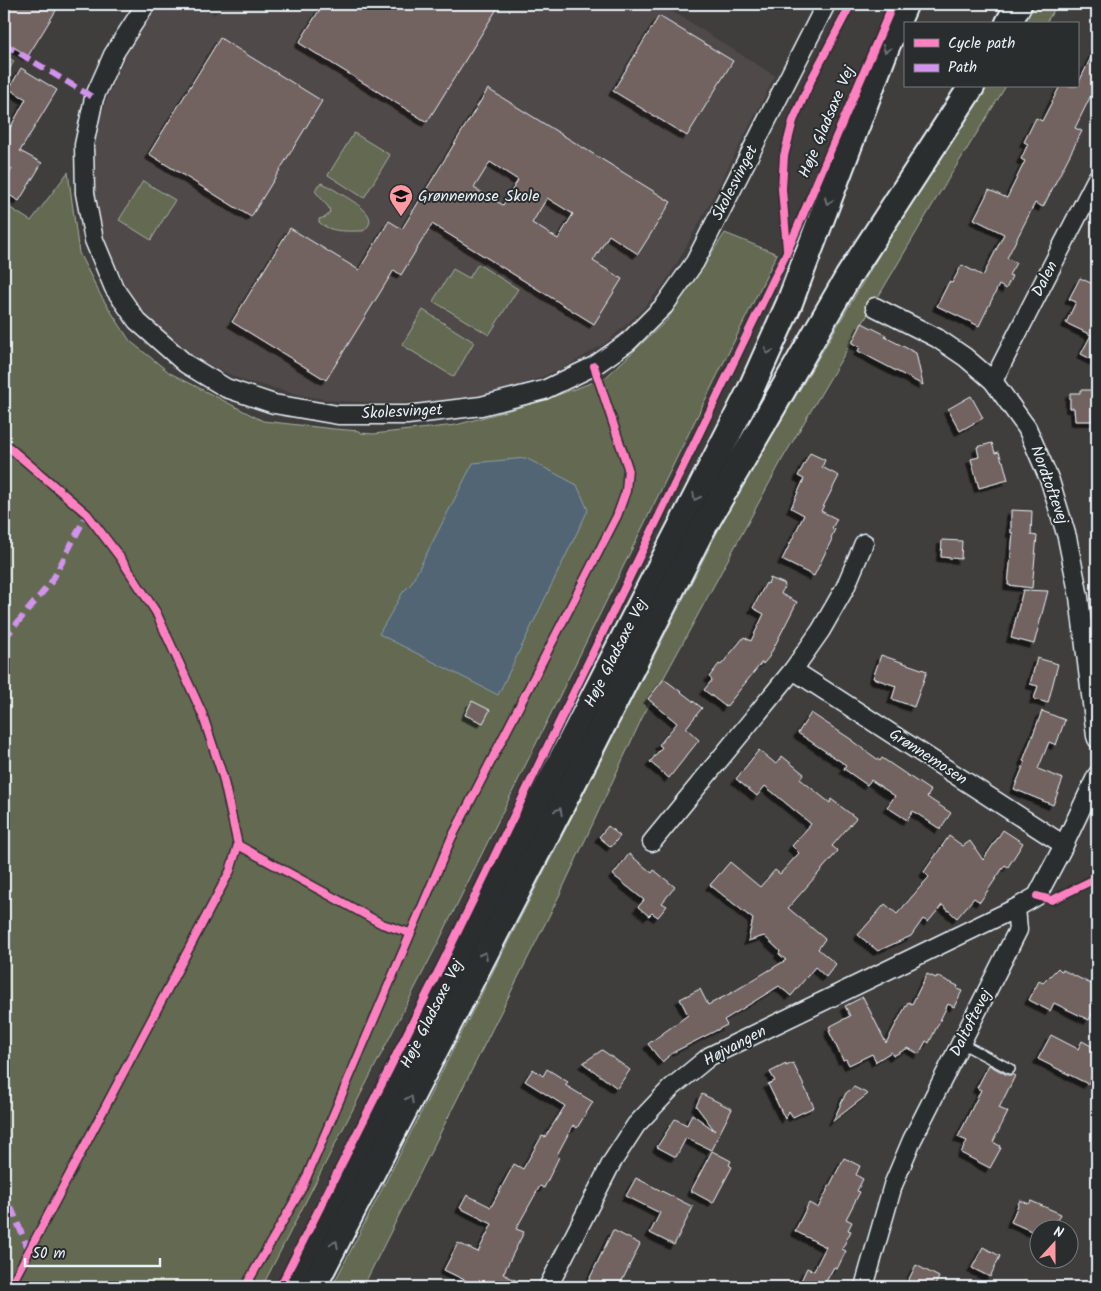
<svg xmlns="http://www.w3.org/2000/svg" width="1101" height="1291" viewBox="0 0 1101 1291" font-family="Kalam,sans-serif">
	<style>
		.built { fill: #4f4948 }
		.green { fill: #636b51; stroke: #a6aea4 }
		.water { fill: #516574; stroke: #8d9da9 }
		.building { fill: #726460; stroke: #e8f1f8; fill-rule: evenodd; filter: url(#shadow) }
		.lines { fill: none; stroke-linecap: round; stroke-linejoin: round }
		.lane-casing { stroke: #e8f1f8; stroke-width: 12 }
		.street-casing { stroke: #e8f1f8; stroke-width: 21 }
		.secondary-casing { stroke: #e8f1f8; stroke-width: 29 }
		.lane { stroke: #2a2d2e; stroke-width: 9 }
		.street { stroke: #2a2d2e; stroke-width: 18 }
		.secondary { stroke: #2a2d2e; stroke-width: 25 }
		.quiet { stroke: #d193ec; stroke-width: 6; stroke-dasharray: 12 6; stroke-linecap: butt }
		.cycleway-casing { stroke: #2a2d2e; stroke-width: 11 }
		.cycleway { stroke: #ff80c0; stroke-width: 8 }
		.oneway { stroke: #6c7275 }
		.labels { text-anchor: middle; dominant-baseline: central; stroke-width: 4; stroke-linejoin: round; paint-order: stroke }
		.street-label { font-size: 16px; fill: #e8f1f8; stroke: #2a2d2e }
		.poi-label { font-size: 16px; fill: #e8f1f8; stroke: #2a2d2e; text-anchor: start }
	</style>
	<defs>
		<filter id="shadow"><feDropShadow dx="-4.5" dy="4.5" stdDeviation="0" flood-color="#0009"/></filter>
	</defs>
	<rect width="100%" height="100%" fill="#403e3d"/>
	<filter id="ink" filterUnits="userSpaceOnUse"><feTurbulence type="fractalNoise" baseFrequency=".02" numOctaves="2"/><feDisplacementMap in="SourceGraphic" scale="10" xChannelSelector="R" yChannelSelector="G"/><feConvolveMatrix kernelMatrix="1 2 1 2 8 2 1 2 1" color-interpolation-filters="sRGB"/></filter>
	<g filter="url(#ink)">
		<path class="built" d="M155,4H197L215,15L223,4H661L775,76L710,203L676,265L662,287L638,314L607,342L564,368L518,386L476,396L427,402L379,403L337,401L305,396L245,381L209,365L176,346L152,324L137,306L125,286L114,264L102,231L94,192L93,150L96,128L115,78L126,56Z"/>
		<g class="green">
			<path d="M1028,4H1058L1045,24H1016Z"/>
			<path d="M4,55L14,61L4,80Z"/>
			<path d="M979,86H1006L939,194L783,458L642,718L560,894L363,1287H332L728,511Z"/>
			<path d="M354,133L390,155L364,198L328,175Z"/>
			<path d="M68,172L79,253L101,296L130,341L170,373L263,421L334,429L360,431L361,433L373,434L456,425L538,402L605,378L667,320L725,233L777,254L438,943L262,1287H4V204L31,221Z"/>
			<path d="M143,181L175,200L151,240L119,220Z"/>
			<path d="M322,183C329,186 336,191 343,195C354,202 383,217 363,231C348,231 330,233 319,222V219L326,217L330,212L329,208L315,191L318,185Z"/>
			<path d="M478,264L518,289L489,335L433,301L453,269L469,278Z"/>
			<path d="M423,310L474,342L454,377L402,345Z"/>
		</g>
		<path class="water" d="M526,458L577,485L588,510L498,695L379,634L403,592L411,584L473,463Z"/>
		<g class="building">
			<path d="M4,4H60L28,56L4,41Z"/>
			<path d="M323,4H500L427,122L299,43Z"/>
			<path d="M659,16L733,61L687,136L613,91Z"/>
			<path d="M220,38L322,101L251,217L149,154Z"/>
			<path d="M1097,45V83L1075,128L1082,131L1043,207L1035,203L1007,258L1016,263L1009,275L1012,276L1006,289L999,285L979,326L937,306L949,282L952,283L962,265L983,276L1004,234L974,219L989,190L1007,198L1025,161L1021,159L1028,144L1024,142L1036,118L1042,121L1060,86H1077Z"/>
			<path d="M21,68L57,90L20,151L42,163L19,201L4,192V184L12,169L9,167L4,176V139L26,99L9,89Z"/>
			<path d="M488,89L671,202L638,254L609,235L593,261L622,279L594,324L432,224L401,275L394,270L326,380L232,322L290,228L359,270L389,221L402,229ZM490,162L518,180L503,205L474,188ZM547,198L573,214L558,239L532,223Z"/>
			<path d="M1080,278L1097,286V362L1081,354L1091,335L1066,323L1076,302L1069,299Z"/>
			<path d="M862,323L886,335L885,337L916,353L923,385L858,351L860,347L852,343Z"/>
			<path d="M1080,390H1097V421H1075L1074,408H1070V393H1080Z"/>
			<path d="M971,396L983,418L960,431L948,409Z"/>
			<path d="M992,443L995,453L999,452L1002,461H1003L1008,480L979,488L971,459L979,457L977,447Z"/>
			<path d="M810,453L825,460L822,467L839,476L821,511L837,519L832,528L835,529L831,538L832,539L814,576L782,560L804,515L791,508L804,479L798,476Z"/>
			<path d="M1011,510L1032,511L1031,535L1037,536L1032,588L1008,585L1013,533H1011Z"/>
			<path d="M942,540L962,541L961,559L941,557Z"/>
			<path d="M770,578L785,584L781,594L797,602L769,657L763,664L762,662L726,707L704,690L712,680L709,677L719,664L721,665L744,637L751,641L764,614L753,608L766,583L768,584Z"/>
			<path d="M1023,590L1048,591L1034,644L1011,638Z"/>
			<path d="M881,655L927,671L914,707L892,699L896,686L873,678Z"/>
			<path d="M1037,658L1058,664L1048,703L1034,699L1038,686L1030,684Z"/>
			<path d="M664,679L702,708L686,728L699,740L669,778L650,762L662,747L659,745L677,723L648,699Z"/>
			<path d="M472,701L490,710L483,723L465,715Z"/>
			<path d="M1042,711L1065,720L1056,745L1049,742L1038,769L1063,779L1053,805L1014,789L1025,762L1023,761Z"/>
			<path d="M811,713L852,740V741L880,761L882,758L931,791L927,797L951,813L940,829L913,811L907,820L887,807L895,796L871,780L867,785L844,769L846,765L798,733Z"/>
			<path d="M759,750L776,764L782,756L804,774L800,779L830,803L831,799L856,818L832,846L838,851L788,908L825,939L818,949L836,964L826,977L815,967L791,996L779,986L724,1020L727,1025L674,1052L662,1062L648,1044L688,1015L680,999L700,989L708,1005L733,992L786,960L779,954L780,951L764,936L748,941L753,919L710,885L730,862L760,887L775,870L780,874L799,853L792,846L811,824L765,786L757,796L736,779Z"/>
			<path d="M608,826L620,836L611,847L599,837Z"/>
			<path d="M1003,830L1023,843L1008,867L1005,865L980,902L974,898L957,918L942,905L928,922L923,919L911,936L878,951L858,935L885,904L897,914L929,877L924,872L949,836L963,846L970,841L983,860Z"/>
			<path d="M629,854L652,873L654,870L675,887L662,903L667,906L658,917L652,913L649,916L638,907L644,900L613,875Z"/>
			<path d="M1058,968L1061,971L1063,970L1097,987V1004L1089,1020L1054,1003L1050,1011L1029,1000L1039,981L1043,983Z"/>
			<path d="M927,974L936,978L937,976L958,986L957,989L962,991L954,1007L948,1004L929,1043L926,1041L919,1054L908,1048L893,1056L891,1052L875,1062L876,1061L872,1054L849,1065L846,1059L843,1060L829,1031L831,1030L829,1027L850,1016L845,1006L863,997L886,1043L908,1002L912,1004Z"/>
			<path d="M1051,1035L1078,1049L1082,1041L1097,1049V1066L1088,1084L1038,1059Z"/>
			<path d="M602,1050L630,1070L617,1088L583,1063Z"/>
			<path d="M793,1063L814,1107L793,1117L789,1111L785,1119L768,1084L775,1081L770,1072L786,1064V1066Z"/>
			<path d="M989,1065L1007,1075H1013L1015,1076L999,1108L1008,1112L993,1142L1000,1146L999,1148H1001L990,1168L961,1153L967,1141L958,1137L981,1090L977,1088Z"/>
			<path d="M533,1069L543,1076L547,1069L568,1082L565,1085L593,1102L577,1128L573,1125L557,1155L559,1157L544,1188L540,1186L516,1229L524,1232L503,1274L529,1287H479L444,1270L458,1243L478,1252L492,1224L460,1208L467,1195L491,1207L514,1164L523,1169L542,1136L545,1137L565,1106L525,1081Z"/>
			<path d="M854,1087L868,1094L833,1121L846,1093Z"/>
			<path d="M702,1094L732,1109L711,1150L686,1138L676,1157L657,1147L675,1119L687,1125L692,1114L715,1131L696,1106Z"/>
			<path d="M712,1151L731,1161L729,1165L732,1167L713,1203L691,1191Z"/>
			<path d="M844,1158L860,1166L856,1175L863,1179L857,1191L860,1192L846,1219L852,1222L848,1230L851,1231L842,1249L846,1251L837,1269L834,1267L823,1287H798L807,1268L814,1271L826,1247L795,1231L809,1203L818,1208Z"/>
			<path d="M636,1178L693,1207L674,1245L650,1233L660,1213L626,1196Z"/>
			<path d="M1020,1200L1029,1204L1031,1201L1061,1214L1054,1228H1038V1234L1011,1222Z"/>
			<path d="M613,1230L640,1244L619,1287H588L590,1283L588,1282Z"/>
			<path d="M983,1247L1000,1256L990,1277L972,1268Z"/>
			<path d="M916,1265L939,1277L934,1287H905Z"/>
		</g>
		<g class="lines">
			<g class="lane-casing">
				<path id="lane" d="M961,1043L1010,1069"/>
			</g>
			<g class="street-casing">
				<g id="street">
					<path d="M146,4L113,55L94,98L84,145L85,193L94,240L114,288L137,321L186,364L226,388L274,404L338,415H407L481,406L544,390L594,366L628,342L664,306L695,262L826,4"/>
					<path d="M875,307L937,338L965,357L993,381L1027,428L1050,481L1067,537L1079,597L1096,736L1097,739"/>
					<path d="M993,381L1097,178"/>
					<path d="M793,670L1064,845"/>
					<path d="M652,842L793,670L821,630L845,588L864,543"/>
					<path d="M548,1287L612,1162L636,1125L671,1088L710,1056L1016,908"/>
					<path d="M864,1287L893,1185L912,1140L1018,930L1016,908L1037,896L1064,845L1097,775"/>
				</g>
			</g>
			<g class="secondary-casing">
				<g id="secondary">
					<path d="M1008,24L1019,4"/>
					<path d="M292,1287L750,391L789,304L886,48L905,4"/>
					<path d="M313,1287L587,756L700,533L848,277L972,86"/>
				</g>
			</g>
			<use href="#lane" class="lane"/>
			<use href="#street" class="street"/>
			<use href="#secondary" class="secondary"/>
			<g class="quiet">
				<path d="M4,44L94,98"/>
				<path d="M4,639L52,581L87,514"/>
				<path d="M4,1190L29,1251"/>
			</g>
			<g class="cycleway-casing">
				<g id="cycleway">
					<path d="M787,249L782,189L784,156L793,121L812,78L851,4"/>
					<path d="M4,443L87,514L119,556L156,612L202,713L223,777L238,845L382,924L410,933"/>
					<path d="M1037,896L1052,900L1097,878"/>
					<path d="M10,1287L230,871L238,845"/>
					<path d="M245,1287L302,1188L451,839L617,516L626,491L628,468L594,366"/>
					<path d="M280,1287L444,960L787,252L893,4"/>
				</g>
			</g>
			<use href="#cycleway" class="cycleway"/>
		</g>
		<defs><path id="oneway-chevron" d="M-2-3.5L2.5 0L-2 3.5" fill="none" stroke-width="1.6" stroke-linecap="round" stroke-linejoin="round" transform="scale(1.25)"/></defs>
		<g class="oneway">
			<use href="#oneway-chevron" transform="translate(886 49) rotate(112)"/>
			<use href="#oneway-chevron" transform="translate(828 201) rotate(111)"/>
			<use href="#oneway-chevron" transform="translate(768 351) rotate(114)"/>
			<use href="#oneway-chevron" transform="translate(696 497) rotate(117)"/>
			<use href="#oneway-chevron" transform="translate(559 811) rotate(-63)"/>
			<use href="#oneway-chevron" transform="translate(484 955) rotate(-63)"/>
			<use href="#oneway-chevron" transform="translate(410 1099) rotate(-63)"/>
			<use href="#oneway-chevron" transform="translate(335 1244) rotate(-63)"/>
		</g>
	</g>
	<defs>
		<g id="school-pin" transform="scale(1.25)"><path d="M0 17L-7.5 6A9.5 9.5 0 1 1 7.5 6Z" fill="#ff9aa2" stroke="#2a2d2e"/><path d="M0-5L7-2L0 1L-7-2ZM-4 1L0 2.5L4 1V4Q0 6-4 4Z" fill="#111"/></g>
	</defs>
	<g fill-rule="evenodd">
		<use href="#school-pin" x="401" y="196"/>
	</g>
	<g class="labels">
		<g class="street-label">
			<text transform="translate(827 122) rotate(-67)">Høje Gladsaxe Vej</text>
			<text transform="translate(735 183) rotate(-63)">Skolesvinget</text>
			<text transform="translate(1045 279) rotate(-63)">Dalen</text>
			<text transform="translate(402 412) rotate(-3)">Skolesvinget</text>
			<text transform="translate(1049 485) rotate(70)">Nordtoftevej</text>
			<text transform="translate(616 653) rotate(-63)">Høje Gladsaxe Vej</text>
			<text transform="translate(928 757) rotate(33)">Grønnemosen</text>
			<text transform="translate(432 1014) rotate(-63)">Høje Gladsaxe Vej</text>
			<text transform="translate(971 1023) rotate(-63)">Daltoftevej</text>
			<text transform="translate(735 1046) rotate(-28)">Højvangen</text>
		</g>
		<g class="poi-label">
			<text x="418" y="196">Grønnemose Skole</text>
		</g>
	</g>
	<rect width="1101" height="1291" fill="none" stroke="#2a2d2e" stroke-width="20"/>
	<rect x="10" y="10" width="1081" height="1271" fill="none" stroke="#e8f1f8" stroke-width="2" filter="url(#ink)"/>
	<rect x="904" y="22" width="175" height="65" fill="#2a2d2e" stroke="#767b7f"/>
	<rect x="914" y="39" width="25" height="8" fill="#ff80c0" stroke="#767b7f"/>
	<text x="948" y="48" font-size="15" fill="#e8f1f8">Cycle path</text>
	<rect x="914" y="64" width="25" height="8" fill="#d193ec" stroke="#767b7f"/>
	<text x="948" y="72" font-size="15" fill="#e8f1f8">Path</text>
	<g transform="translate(1054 1244) rotate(21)"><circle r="24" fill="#2a2d2e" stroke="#767b7f"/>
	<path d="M0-4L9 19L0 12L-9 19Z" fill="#ff9aa2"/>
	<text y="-8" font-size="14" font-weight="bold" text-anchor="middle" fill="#e8f1f8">N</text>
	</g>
	<path d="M25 1258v8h135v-8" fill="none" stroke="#e8f1f8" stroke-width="2.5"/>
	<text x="32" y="1258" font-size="15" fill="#e8f1f8" stroke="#2a2d2e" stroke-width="4" paint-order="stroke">50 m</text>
</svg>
